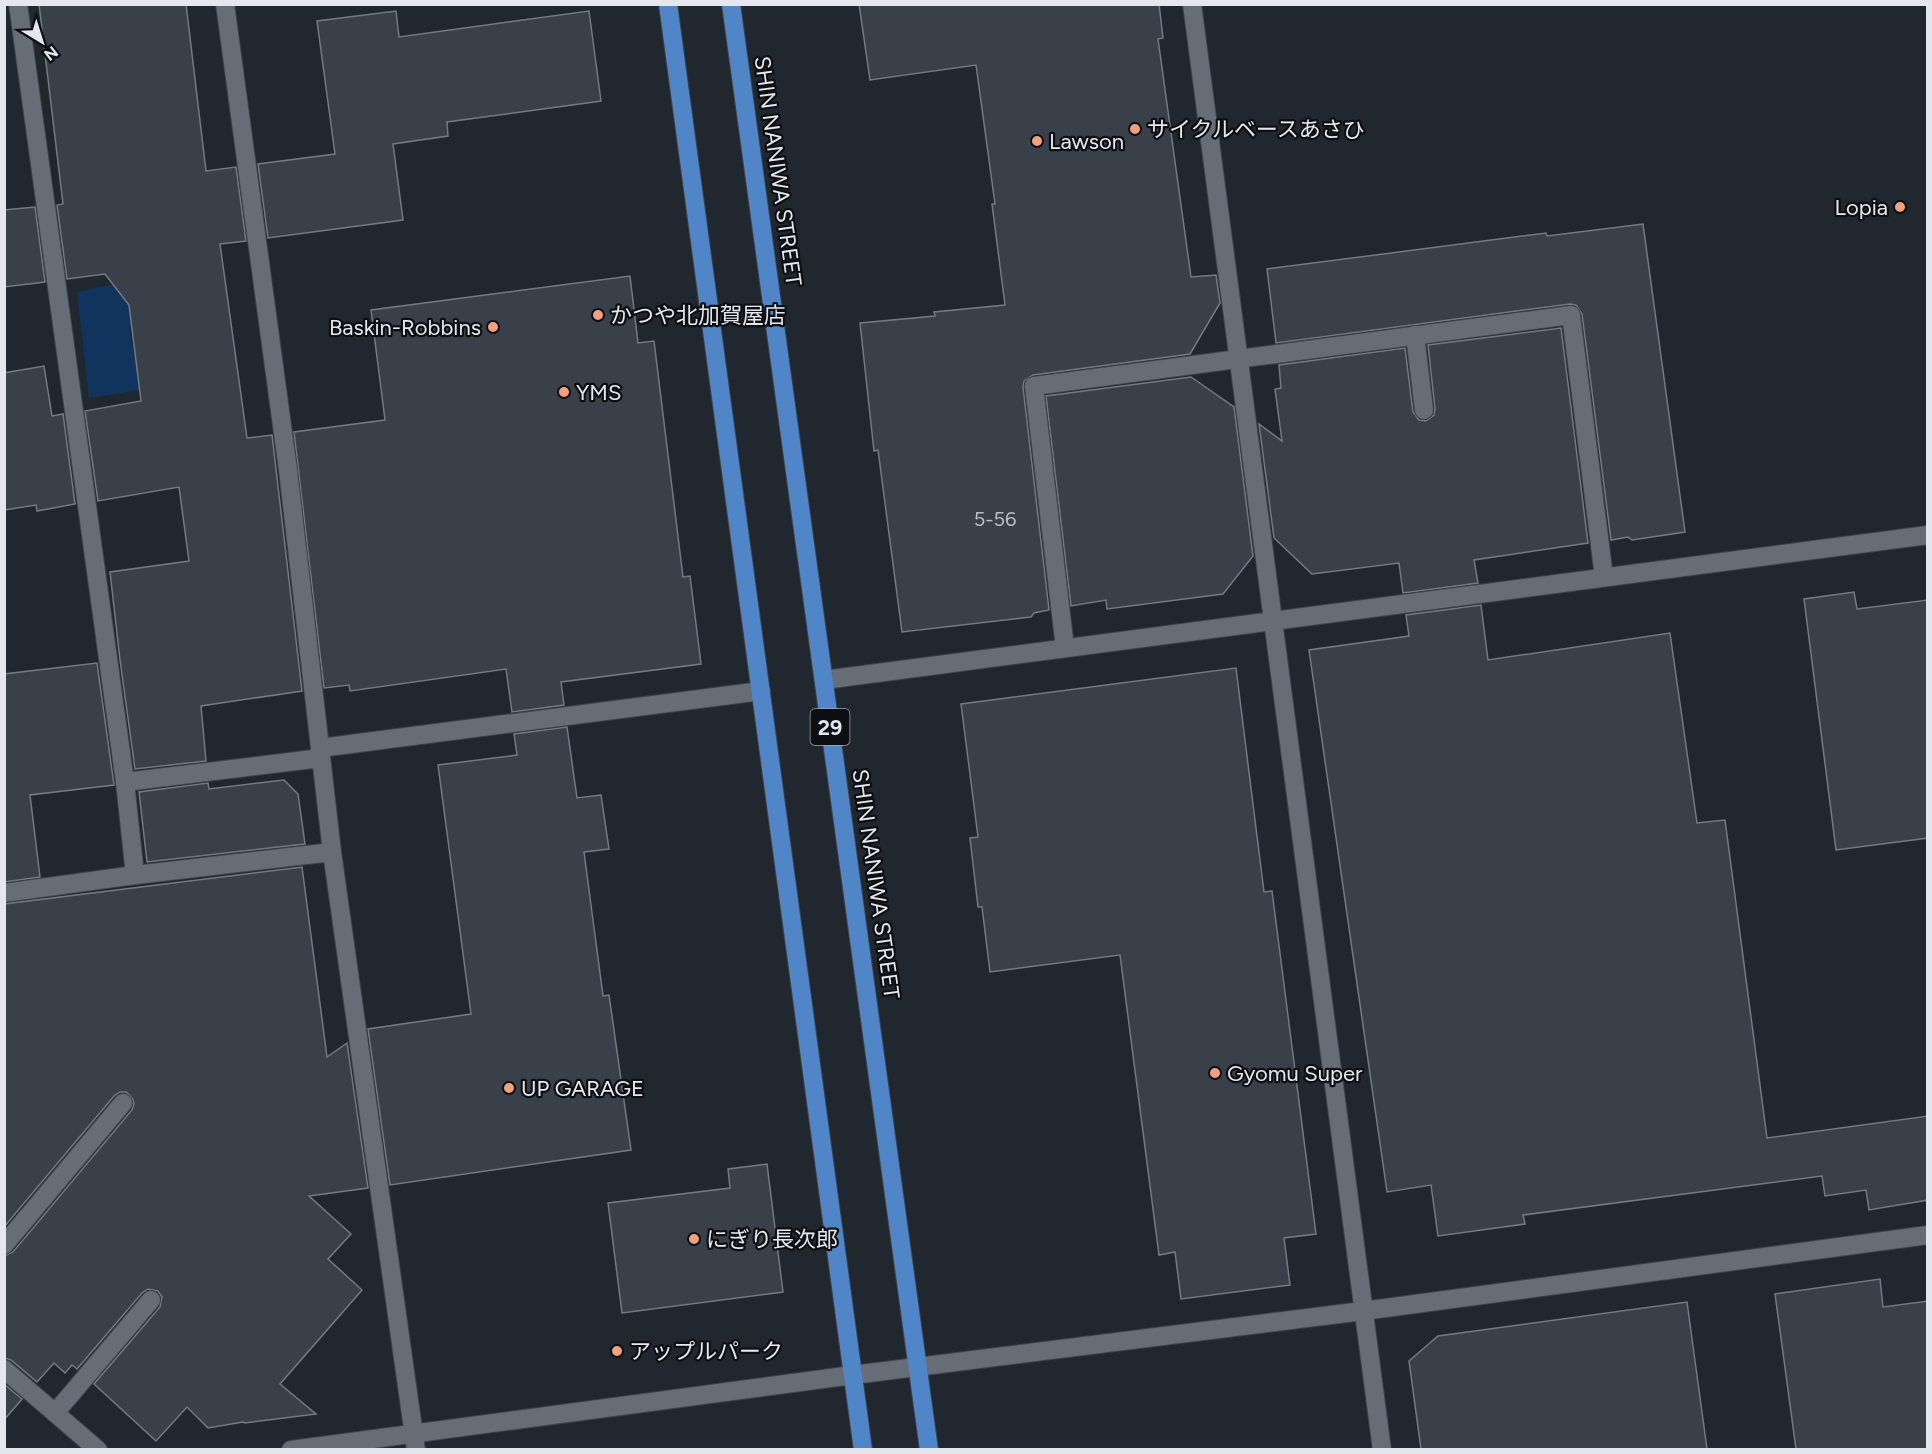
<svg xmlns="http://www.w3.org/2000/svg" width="1932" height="1454" viewBox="0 0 1932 1454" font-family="Figtree,'Noto Sans JP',sans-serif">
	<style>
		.green { fill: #11345f }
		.building { fill: #394049; stroke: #737a84; stroke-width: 1.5 }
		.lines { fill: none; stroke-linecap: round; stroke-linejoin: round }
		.minor-casing { stroke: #3e444b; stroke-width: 20 }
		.major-casing { stroke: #3e444b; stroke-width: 20 }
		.minor { stroke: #666d77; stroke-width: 18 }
		.major { stroke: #5086c7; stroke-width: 18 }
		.poi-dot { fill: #f1a17c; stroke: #0d0f13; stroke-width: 2 }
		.labels { text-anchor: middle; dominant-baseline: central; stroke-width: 4.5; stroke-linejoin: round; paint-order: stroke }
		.number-label { font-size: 20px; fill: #b9bec5 }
		.shield { fill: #0d0f13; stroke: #a4a7ac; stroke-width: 1.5 }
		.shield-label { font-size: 21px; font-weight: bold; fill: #e4e8ee }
		.poi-label { font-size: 22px; fill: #e4e8ee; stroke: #0d0f13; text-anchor: start }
		.street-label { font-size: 22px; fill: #e4e8ee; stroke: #0d0f13 }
	</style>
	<rect width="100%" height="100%" fill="#20272f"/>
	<path class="green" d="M148,277L158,322L129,328L141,390L89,398L77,292Z"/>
	<g class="building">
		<path d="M39,4H186L206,171L236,167L246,241L220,244L247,438L272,435L302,691L201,706L206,761L135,769L120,660L110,572L189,561L179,487L98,501L85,411L141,401L129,305L105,274L67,279L57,205L63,204Z"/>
		<path d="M859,4H1159L1163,38L1158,39L1191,277L1216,275L1220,303L1190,354L1033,375L1024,381L1023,387L1049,610L1034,613L1031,617L902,632L878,450L874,451L860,323L935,316L934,312L1005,305L992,204H995L976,65L870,80Z"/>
		<path d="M396,11L399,37L589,11L601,101L447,122L448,136L393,144L403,220L268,238L258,164L335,154L317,21Z"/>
		<path d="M35,207L45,282L4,287V210Z"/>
		<path d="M1643,224L1685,532L1632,540L1628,537L1611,540L1582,314L1576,305L1570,304L1276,343L1267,269L1546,233L1547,236Z"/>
		<path d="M630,276L638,343L654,341L683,577L690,576L701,664L561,682L564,705L512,712L506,669L350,691L349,685L324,688L294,432L385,420L371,310Z"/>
		<path d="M1561,328L1588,543L1474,560L1478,583L1403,593L1399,563L1312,574L1274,538L1259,424L1282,441L1275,389L1281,388L1279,365L1405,348L1413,412L1419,420L1426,421L1434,415L1435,409L1428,345Z"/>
		<path d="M44,366L52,416L63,414L75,504L37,511L36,505L4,510V373Z"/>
		<path d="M1191,377L1234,407L1253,556L1223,594L1107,609L1106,600L1071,606L1046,396Z"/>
		<path d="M1854,592L1857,609L1928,600V838L1836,850L1804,599Z"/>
		<path d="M1481,605L1488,660L1670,633L1697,823L1725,820L1767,1138L1928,1116V1200L1869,1210L1866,1190L1825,1196L1822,1176L1523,1215L1525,1224L1438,1236L1431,1185L1387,1192L1309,650L1409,636L1406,615Z"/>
		<path d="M97,663L114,785L30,795L40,877L4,882V674Z"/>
		<path d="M1236,668L1264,892L1272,891L1316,1234L1284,1238L1290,1285L1181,1299L1175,1252L1159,1255L1120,955L990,972L982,907H978L970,838L978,837L961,704Z"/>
		<path d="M567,727L577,798L601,795L609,849L584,852L603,996L609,995L631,1150L390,1185L368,1029L471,1014L438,765L517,755L514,734Z"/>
		<path d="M284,780L298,794L305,844L147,862L139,792L208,783L209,789Z"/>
		<path d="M302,867L327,1057L347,1043L368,1188L309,1196L351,1234L328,1259L362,1290L280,1384L316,1414L245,1423L243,1422L208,1428L187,1407L156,1441L94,1384L160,1307L162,1297L158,1291L148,1289L142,1293L77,1369L72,1365L65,1373L54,1363L37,1382L11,1360L4,1358V1256L13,1252L132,1110L134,1104L133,1099L126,1092H120L114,1096L4,1227V904Z"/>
		<path d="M767,1164L783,1292L622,1313L608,1203L730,1188L728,1169Z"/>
		<path d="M1880,1279L1883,1307L1928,1301V1449H1796L1775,1294Z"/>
		<path d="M1687,1302L1707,1449H1421L1409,1361L1438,1336Z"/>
		<path d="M4,1384L22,1399L4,1420Z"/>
	</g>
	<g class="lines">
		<g class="minor-casing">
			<g id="minor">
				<path d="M18,4L125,782L135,875"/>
				<path d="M225,4L288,470L332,852L416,1450"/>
				<path d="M1192,4L1382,1450"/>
				<path d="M1415,335L1424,410"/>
				<path d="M1065,648L1034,386L1571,315L1604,577"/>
				<path d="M824,680L1928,535"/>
				<path d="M320,748L761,691"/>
				<path d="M125,782L321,758"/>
				<path d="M4,893L135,875L332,852"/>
				<path d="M4,1245L123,1103"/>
				<path d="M4,1369L98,1450"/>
				<path d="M55,1413L151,1300"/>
				<path d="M291,1450L853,1375L1363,1311L1928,1235"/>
			</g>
		</g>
		<g class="major-casing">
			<g id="major">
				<path d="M668,4L863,1450"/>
				<path d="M731,4L929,1450"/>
			</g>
		</g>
		<use href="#minor" class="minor"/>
		<use href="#major" class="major"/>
	</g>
	<g class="poi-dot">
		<circle cx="1135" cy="129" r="6"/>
		<circle cx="1037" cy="141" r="6"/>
		<circle cx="1900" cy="207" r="6"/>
		<circle cx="598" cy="315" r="6"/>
		<circle cx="493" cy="327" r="6"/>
		<circle cx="564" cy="392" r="6"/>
		<circle cx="1215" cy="1073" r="6"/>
		<circle cx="509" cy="1088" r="6"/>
		<circle cx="694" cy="1239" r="6"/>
		<circle cx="617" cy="1351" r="6"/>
	</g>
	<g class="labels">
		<g class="number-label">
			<text x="995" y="519">5-56</text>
		</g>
		<rect class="shield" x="810.5" y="709" width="39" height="36" rx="4.5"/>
		<g class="shield-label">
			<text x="830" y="727">29</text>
		</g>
		<g class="poi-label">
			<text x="1147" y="129">サイクルベースあさひ</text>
			<text x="1049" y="141">Lawson</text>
			<text x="1888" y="207" text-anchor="end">Lopia</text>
			<text x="610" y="315">かつや北加賀屋店</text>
			<text x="481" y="327" text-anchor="end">Baskin-Robbins</text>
			<text x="576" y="392">YMS</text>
			<text x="1227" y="1073">Gyomu Super</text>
			<text x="521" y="1088">UP GARAGE</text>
			<text x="706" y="1239">にぎり長次郎</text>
			<text x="629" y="1351">アップルパーク</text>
		</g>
		<g class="street-label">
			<text transform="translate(778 171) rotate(82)">SHIN NANIWA STREET</text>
			<text transform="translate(876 884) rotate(82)">SHIN NANIWA STREET</text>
		</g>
	</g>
	<rect width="1932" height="1454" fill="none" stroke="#e4e8ee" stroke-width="12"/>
	<g transform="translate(42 42) rotate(142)" stroke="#0d0f13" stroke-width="4.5" paint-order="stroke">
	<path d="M0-4.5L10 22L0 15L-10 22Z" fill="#e4e8ee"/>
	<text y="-9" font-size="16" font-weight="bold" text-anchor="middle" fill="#e4e8ee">N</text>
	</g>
</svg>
